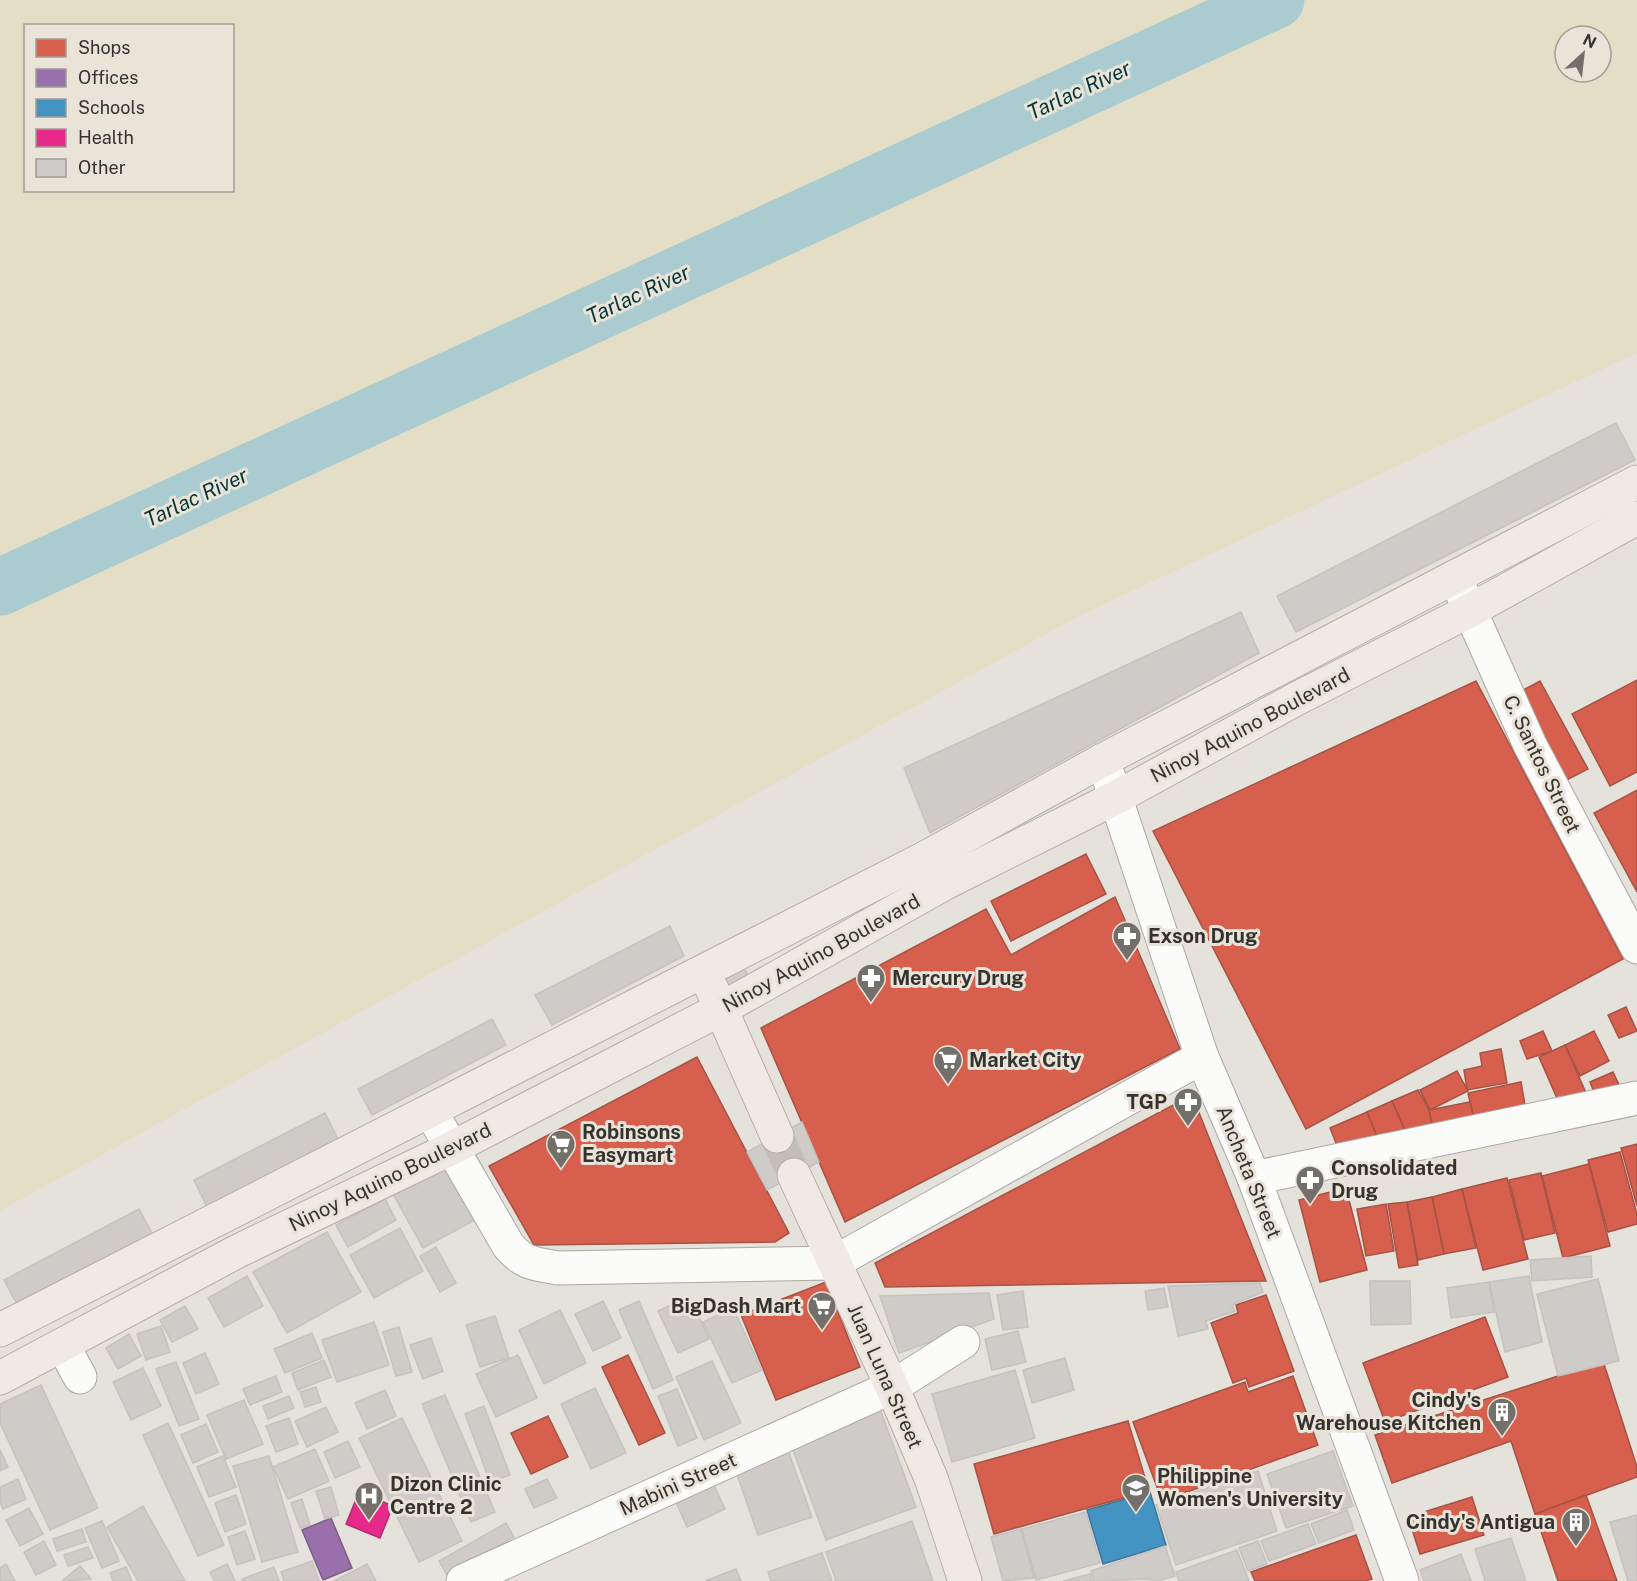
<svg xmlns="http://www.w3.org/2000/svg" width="1637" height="1581" viewBox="0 0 1637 1581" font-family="'Public Sans',sans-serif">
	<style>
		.sand { fill: #e4dec7; fill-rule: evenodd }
		.shops { fill: #d6604d; stroke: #a65244; stroke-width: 1.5 }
		.offices { fill: #9970ab; stroke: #7b5e86; stroke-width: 1.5 }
		.schools { fill: #4393c3; stroke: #3f7697; stroke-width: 1.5 }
		.health { fill: #e7298a; stroke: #b22c6f; stroke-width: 1.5 }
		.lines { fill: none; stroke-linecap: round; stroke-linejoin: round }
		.river { stroke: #aacbcf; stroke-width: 57 }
		.building { fill: #cecbc9; stroke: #c5c1bf; stroke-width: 1.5 }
		.major-tunnel { stroke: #c2bfb9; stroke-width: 33; stroke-dasharray: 33 16; stroke-linecap: butt }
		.minor-casing { stroke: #aba8a3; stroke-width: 35 }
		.major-casing { stroke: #b8aba3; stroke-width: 35 }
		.minor { stroke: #fbfbfa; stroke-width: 33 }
		.major { stroke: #f0e9e4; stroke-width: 33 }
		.labels { text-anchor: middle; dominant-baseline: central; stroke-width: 6; stroke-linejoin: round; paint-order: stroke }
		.street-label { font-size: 20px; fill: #35332f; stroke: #e9e3d8 }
		.poi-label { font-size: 20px; font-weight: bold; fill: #35332f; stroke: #e9e3d8; text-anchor: start }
		.water-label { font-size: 21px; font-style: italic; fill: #03343a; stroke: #e9e3d8 }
	</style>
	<rect width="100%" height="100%" fill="#e5e2dc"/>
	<path class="sand" d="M0,0H1637V353L1077,617L0,1211ZM26,26H232V190H26ZM1565,36H1601V72H1565Z"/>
	<g class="shops">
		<path d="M1637,680V772L1610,786L1572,714Z"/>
		<path d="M1476,681L1623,959L1306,1129L1153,831Z"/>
		<path d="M1540,681L1588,769L1561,783L1514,695Z"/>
		<path d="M1637,790V892L1594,813Z"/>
		<path d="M1086,854L1106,894L1011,941L991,901Z"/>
		<path d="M1115,897L1180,1049L845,1222L761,1028L986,909L1011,955Z"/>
		<path d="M1626,1007L1637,1031L1619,1038L1608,1015Z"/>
		<path d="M1543,1031L1552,1051L1527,1059L1520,1041Z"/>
		<path d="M1594,1031L1609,1061L1580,1076L1565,1045Z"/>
		<path d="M1565,1045L1586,1093L1560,1105L1539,1057Z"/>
		<path d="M1501,1049L1507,1083L1467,1090L1464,1070L1482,1066L1480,1053Z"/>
		<path d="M697,1057L789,1233L775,1242L534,1245L489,1166Z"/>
		<path d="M1457,1071L1468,1091L1430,1110L1420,1090Z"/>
		<path d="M1613,1072L1621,1089L1597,1100L1590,1082Z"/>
		<path d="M1521,1082L1526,1111L1475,1124L1468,1093Z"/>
		<path d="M1418,1090L1429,1110L1434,1133H1406L1392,1101Z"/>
		<path d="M1192,1095L1266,1281L885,1287L875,1263Z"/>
		<path d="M1392,1101L1406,1133L1380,1144L1367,1112Z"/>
		<path d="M1470,1102L1475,1124L1434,1133L1429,1110Z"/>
		<path d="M1367,1112L1380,1144L1342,1158L1330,1128Z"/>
		<path d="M1637,1144V1206L1621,1148Z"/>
		<path d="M1620,1152L1637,1214V1224L1608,1232L1588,1160Z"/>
		<path d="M1589,1164L1610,1246L1563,1258L1542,1176Z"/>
		<path d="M1541,1173L1555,1233L1524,1240L1509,1180Z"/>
		<path d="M1507,1178L1528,1259L1483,1270L1462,1189Z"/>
		<path d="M1346,1188L1367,1270L1320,1282L1299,1200Z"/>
		<path d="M1462,1189L1476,1248L1444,1254L1432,1197Z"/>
		<path d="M1432,1197L1444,1254L1418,1260L1407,1202Z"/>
		<path d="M1407,1202L1418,1265L1399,1268L1388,1204Z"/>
		<path d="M1386,1204L1394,1251L1366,1256L1357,1209Z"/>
		<path d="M826,1282L860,1367L776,1400L741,1315Z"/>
		<path d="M1266,1295L1294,1371L1249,1387L1246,1378L1233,1383L1211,1323L1238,1313L1236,1305Z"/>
		<path d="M1485,1317L1508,1377L1385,1422L1363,1363Z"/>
		<path d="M628,1355L665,1433L639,1445L602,1367Z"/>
		<path d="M1604,1364L1637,1467V1477L1535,1514L1511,1441L1392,1483L1375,1435L1558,1376Z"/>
		<path d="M1293,1376L1318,1445L1162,1501L1133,1422L1245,1382L1248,1392Z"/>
		<path d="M548,1416L568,1457L531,1474L511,1433Z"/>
		<path d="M1128,1421L1149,1491L994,1534L974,1464Z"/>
		<path d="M1586,1495L1617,1581H1558L1535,1514Z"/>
		<path d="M1472,1497L1484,1535L1420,1554L1408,1517Z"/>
		<path d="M1356,1535L1372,1579L1365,1581H1255L1251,1572Z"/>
	</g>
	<path class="offices" d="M331,1518L352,1568L323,1580L302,1530Z"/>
	<path class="schools" d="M1150,1492L1166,1545L1103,1564L1087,1510Z"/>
	<path class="health" d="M359,1492L393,1506L380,1538L346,1524Z"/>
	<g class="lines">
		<path class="river" d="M0,587L1276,0"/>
	</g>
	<g class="building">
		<path d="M1616,423L1635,460L1296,632L1277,596Z"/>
		<path d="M1241,612L1259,653L930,833L904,768Z"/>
		<path d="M670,926L684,956L552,1025L535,995Z"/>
		<path d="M744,968L754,985L724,1001L715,985Z"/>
		<path d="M492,1019L506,1045L372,1115L358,1089Z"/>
		<path d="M325,1113L338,1139L207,1207L194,1180Z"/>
		<path d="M802,1122L819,1162L767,1190L747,1152Z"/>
		<path d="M472,1148L503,1205L423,1248L392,1192Z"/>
		<path d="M385,1199L396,1220L348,1247L336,1225Z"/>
		<path d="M139,1209L153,1235L18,1306L4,1280Z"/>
		<path d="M400,1228L423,1271L374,1298L350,1255Z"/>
		<path d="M327,1232L361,1292L287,1333L253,1272Z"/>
		<path d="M436,1247L456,1283L440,1292L420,1256Z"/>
		<path d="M1591,1256L1592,1277L1532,1281L1530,1260Z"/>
		<path d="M247,1276L263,1306L224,1327L208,1298Z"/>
		<path d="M1529,1276L1542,1342L1505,1352L1489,1282Z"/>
		<path d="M1598,1279L1619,1361L1558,1376L1537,1294Z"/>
		<path d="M1370,1281H1410L1411,1324L1371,1325Z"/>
		<path d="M1489,1282L1494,1312L1451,1318L1447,1288Z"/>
		<path d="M1260,1283L1263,1292L1232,1305L1235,1311L1206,1321L1208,1329L1178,1336L1168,1286Z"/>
		<path d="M1164,1288L1168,1307L1148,1310L1145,1291Z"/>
		<path d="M1023,1291L1028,1327L1003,1330L997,1295Z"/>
		<path d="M989,1293L994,1319L899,1353L880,1296Z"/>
		<path d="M690,1296L709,1339L678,1353L658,1311Z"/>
		<path d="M603,1301L621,1338L593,1351L575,1314Z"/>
		<path d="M639,1301L673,1380L653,1389L619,1310Z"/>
		<path d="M185,1306L198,1329L172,1342L160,1320Z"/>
		<path d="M733,1308L762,1370L732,1383L703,1322Z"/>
		<path d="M560,1310L586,1363L544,1384L519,1330Z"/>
		<path d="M495,1316L509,1358L480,1367L466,1325Z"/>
		<path d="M374,1322L389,1365L337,1382L322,1340Z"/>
		<path d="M161,1326L170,1352L146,1360L137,1334Z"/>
		<path d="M399,1327L412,1372L396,1376L383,1332Z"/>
		<path d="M1018,1331L1026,1362L992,1370L985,1339Z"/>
		<path d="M312,1333L322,1358L285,1373L274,1349Z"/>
		<path d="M129,1334L141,1356L118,1369L106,1348Z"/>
		<path d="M431,1338L443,1371L423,1379L410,1345Z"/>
		<path d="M205,1353L219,1384L196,1394L183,1363Z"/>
		<path d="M518,1355L537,1398L496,1417L476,1374Z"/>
		<path d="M1065,1358L1074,1390L1032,1403L1023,1370Z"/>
		<path d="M324,1360L331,1377L298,1390L292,1373Z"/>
		<path d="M712,1361L741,1423L704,1440L676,1377Z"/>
		<path d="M176,1362L199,1419L179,1426L156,1369Z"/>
		<path d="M143,1368L161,1406L131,1420L113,1382Z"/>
		<path d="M1015,1370L1035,1438L952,1462L932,1394Z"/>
		<path d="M276,1376L282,1392L250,1405L243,1389Z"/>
		<path d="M41,1385L98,1508L50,1530L0,1423V1404Z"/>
		<path d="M316,1387L321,1402L305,1407L300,1392Z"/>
		<path d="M595,1388L626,1453L591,1469L561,1404Z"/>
		<path d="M677,1389L697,1438L678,1446L658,1396Z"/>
		<path d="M385,1390L396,1416L367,1429L355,1403Z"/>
		<path d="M445,1395L495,1512L471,1522L422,1404Z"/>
		<path d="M289,1396L294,1408L268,1419L263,1406Z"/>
		<path d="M244,1400L263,1444L226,1459L207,1415Z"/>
		<path d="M484,1406L510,1475L490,1482L465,1414Z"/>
		<path d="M326,1407L338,1432L307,1447L295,1421Z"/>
		<path d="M880,1409L916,1507L826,1540L790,1442Z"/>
		<path d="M289,1418L298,1444L276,1452L266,1426Z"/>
		<path d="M402,1418L462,1541L419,1562L359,1438Z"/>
		<path d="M168,1423L224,1545L198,1556L143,1435Z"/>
		<path d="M206,1424L218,1452L193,1463L181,1435Z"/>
		<path d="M348,1441L360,1467L335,1478L324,1452Z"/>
		<path d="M315,1449L329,1481L288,1499L273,1467Z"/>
		<path d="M0,1450L8,1467L0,1471Z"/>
		<path d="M788,1450L812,1517L758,1535L735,1469Z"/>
		<path d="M1333,1451L1353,1506L1286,1528L1267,1474Z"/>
		<path d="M223,1456L236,1487L209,1497L197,1467Z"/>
		<path d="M269,1456L298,1552L262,1562L233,1466Z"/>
		<path d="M1258,1471L1277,1531L1176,1565L1156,1505Z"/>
		<path d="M18,1479L26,1499L3,1509L0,1502V1487Z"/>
		<path d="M547,1479L557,1498L534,1508L525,1489Z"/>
		<path d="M713,1483L725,1509L687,1527L675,1500Z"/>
		<path d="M331,1487L339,1515L325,1519L316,1491Z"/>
		<path d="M236,1495L246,1524L225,1532L215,1503Z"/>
		<path d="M302,1499L310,1525L300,1528L291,1503Z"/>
		<path d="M143,1506L185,1581H138L107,1527Z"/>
		<path d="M29,1508L43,1534L20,1546L6,1520Z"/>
		<path d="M1347,1510L1354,1530L1319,1543L1311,1524Z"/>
		<path d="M1086,1512L1100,1563L1036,1580L1022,1529Z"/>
		<path d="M1637,1515V1581H1628L1610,1522Z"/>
		<path d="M102,1521L119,1561L102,1568L85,1528Z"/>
		<path d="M912,1521L933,1581H836L826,1552Z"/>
		<path d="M506,1523L514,1537L447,1575L439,1561Z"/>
		<path d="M1308,1524L1316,1544L1269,1561L1261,1541Z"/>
		<path d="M82,1529L86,1542L57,1551L53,1539Z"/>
		<path d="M1021,1529L1034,1578L1003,1581L991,1537Z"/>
		<path d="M245,1531L255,1559L237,1565L228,1537Z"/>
		<path d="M1511,1538L1526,1581H1485L1475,1549Z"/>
		<path d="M44,1541L56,1565L36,1575L24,1552Z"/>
		<path d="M1258,1541L1267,1564L1248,1571L1239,1548Z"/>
		<path d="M1165,1546L1175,1576L1158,1581L1146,1579L1094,1581L1091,1571Z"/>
		<path d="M88,1547L93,1558L68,1566L64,1555Z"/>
		<path d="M1237,1550L1249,1581H1179L1176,1572Z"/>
		<path d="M822,1553L832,1581H771L768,1572Z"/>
		<path d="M1461,1554L1471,1581H1424L1420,1570Z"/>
		<path d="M312,1561L319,1581H284L281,1572Z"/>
		<path d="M6,1564L15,1581H0V1568Z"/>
		<path d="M227,1564L235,1581H214L210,1572Z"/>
		<path d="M367,1564L376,1581H334Z"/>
		<path d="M80,1566L91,1579L62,1581Z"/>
		<path d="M126,1567L132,1581H113L110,1573Z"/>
		<path d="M274,1567L279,1581H242V1579Z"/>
		<path d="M736,1569L741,1581H705Z"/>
		<path d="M1090,1574L1092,1581H1063Z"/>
	</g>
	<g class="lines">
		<path class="major-tunnel" d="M777,1136L794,1175"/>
		<g class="minor-casing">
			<g id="minor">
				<path d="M1455,577L1530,745L1637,947"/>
				<path d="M1103,760L1202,1057L1254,1178L1402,1581"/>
				<path d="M431,1112L508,1245C523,1264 535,1264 558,1268L833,1263L1202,1057"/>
				<path d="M1254,1178L1637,1098"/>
				<path d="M63,1346L80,1377"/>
				<path d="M463,1581L892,1387L963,1342"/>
			</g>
		</g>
		<g class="major-casing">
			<g id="major">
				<path d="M712,989L777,1136"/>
				<path d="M794,1175L892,1387L931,1478L965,1581"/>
				<path d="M0,1330L925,858L1103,760L1637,482"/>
				<path d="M0,1378L238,1251L450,1149L721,1009L947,882L1117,797L1296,699L1469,611L1637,518"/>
			</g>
		</g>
		<use href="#minor" class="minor"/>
		<use href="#major" class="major"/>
	</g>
	<defs>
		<g id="pharmacy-pin" transform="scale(1.5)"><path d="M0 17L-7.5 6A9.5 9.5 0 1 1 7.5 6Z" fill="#73706c" stroke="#e9e3d8"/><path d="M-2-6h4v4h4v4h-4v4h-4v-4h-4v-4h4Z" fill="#fff"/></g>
		<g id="supermarket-pin" transform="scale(1.5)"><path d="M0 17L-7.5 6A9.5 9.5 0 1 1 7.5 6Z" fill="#73706c" stroke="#e9e3d8"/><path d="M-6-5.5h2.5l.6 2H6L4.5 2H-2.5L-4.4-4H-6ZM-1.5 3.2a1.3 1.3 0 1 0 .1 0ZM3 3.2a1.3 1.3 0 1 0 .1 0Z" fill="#fff"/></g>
		<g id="building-pin" transform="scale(1.5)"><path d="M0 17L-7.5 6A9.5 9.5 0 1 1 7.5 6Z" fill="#73706c" stroke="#e9e3d8"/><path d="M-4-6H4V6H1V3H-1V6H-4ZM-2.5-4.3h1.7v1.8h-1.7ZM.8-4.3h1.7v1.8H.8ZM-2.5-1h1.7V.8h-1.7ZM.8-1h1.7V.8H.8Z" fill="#fff"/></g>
		<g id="school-pin" transform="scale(1.5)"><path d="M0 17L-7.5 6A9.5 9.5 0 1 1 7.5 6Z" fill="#73706c" stroke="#e9e3d8"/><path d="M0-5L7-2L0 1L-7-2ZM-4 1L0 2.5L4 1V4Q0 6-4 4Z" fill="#fff"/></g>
		<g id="hospital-pin" transform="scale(1.5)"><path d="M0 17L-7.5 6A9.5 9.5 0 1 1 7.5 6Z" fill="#73706c" stroke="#e9e3d8"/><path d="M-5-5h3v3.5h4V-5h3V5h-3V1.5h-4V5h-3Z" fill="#fff"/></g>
	</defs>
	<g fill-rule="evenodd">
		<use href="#pharmacy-pin" x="1127" y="936"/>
		<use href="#pharmacy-pin" x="871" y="978"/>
		<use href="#supermarket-pin" x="948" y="1060"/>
		<use href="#pharmacy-pin" x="1188" y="1102"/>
		<use href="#supermarket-pin" x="561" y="1144"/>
		<use href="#pharmacy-pin" x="1310" y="1180"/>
		<use href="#supermarket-pin" x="822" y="1306"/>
		<use href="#building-pin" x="1502" y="1412"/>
		<use href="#school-pin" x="1136" y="1488"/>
		<use href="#hospital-pin" x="369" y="1496"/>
		<use href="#building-pin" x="1576" y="1522"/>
	</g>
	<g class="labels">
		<g class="street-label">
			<text transform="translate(1250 725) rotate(-28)">Ninoy Aquino Boulevard</text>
			<text transform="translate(1542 764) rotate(64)">C. Santos Street</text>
			<text transform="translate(821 953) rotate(-29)">Ninoy Aquino Boulevard</text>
			<text transform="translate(1249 1172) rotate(68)">Ancheta Street</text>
			<text transform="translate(390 1177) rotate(-26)">Ninoy Aquino Boulevard</text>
			<text transform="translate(885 1376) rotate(66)">Juan Luna Street</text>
			<text transform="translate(678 1484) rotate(-24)">Mabini Street</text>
		</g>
		<g class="poi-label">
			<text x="1148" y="936">Exson Drug</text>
			<text x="892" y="978">Mercury Drug</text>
			<text x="969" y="1060">Market City</text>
			<text x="1167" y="1102" text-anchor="end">TGP</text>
			<text x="582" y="1132">Robinsons<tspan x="582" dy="23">Easymart</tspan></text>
			<text x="1331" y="1168">Consolidated<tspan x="1331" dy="23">Drug</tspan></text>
			<text x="801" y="1306" text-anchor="end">BigDash Mart</text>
			<text x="1481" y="1400" text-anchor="end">Cindy's<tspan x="1481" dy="23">Warehouse Kitchen</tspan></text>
			<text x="1157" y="1476">Philippine<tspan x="1157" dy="23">Women's University</tspan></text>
			<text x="390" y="1484">Dizon Clinic<tspan x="390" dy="23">Centre 2</tspan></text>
			<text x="1555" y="1522" text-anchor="end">Cindy's Antigua</text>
		</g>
		<g class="water-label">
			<text transform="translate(1079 90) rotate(-25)">Tarlac River</text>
			<text transform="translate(638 294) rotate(-25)">Tarlac River</text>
			<text transform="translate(196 497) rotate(-25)">Tarlac River</text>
		</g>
	</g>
	<rect x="24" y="24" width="210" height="168" fill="#e9e3d8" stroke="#a19d94" stroke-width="1.5"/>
	<rect x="36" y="39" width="30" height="18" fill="#d6604d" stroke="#a19d94" stroke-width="1.5"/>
	<text x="78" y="54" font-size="18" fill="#35332f">Shops</text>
	<rect x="36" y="69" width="30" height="18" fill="#9970ab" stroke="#a19d94" stroke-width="1.5"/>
	<text x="78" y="84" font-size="18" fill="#35332f">Offices</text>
	<rect x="36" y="99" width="30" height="18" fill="#4393c3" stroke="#a19d94" stroke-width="1.5"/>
	<text x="78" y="114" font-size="18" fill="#35332f">Schools</text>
	<rect x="36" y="129" width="30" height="18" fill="#e7298a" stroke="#a19d94" stroke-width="1.5"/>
	<text x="78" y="144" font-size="18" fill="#35332f">Health</text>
	<rect x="36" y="159" width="30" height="18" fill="#cecbc9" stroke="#a19d94" stroke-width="1.5"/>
	<text x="78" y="174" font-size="18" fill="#35332f">Other</text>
	<g transform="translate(1583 54) rotate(27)"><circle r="28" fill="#e9e3d8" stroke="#a19d94" stroke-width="1.5"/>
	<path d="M0-4.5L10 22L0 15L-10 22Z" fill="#73706c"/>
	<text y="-9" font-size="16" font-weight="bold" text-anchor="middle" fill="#35332f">N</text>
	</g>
</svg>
